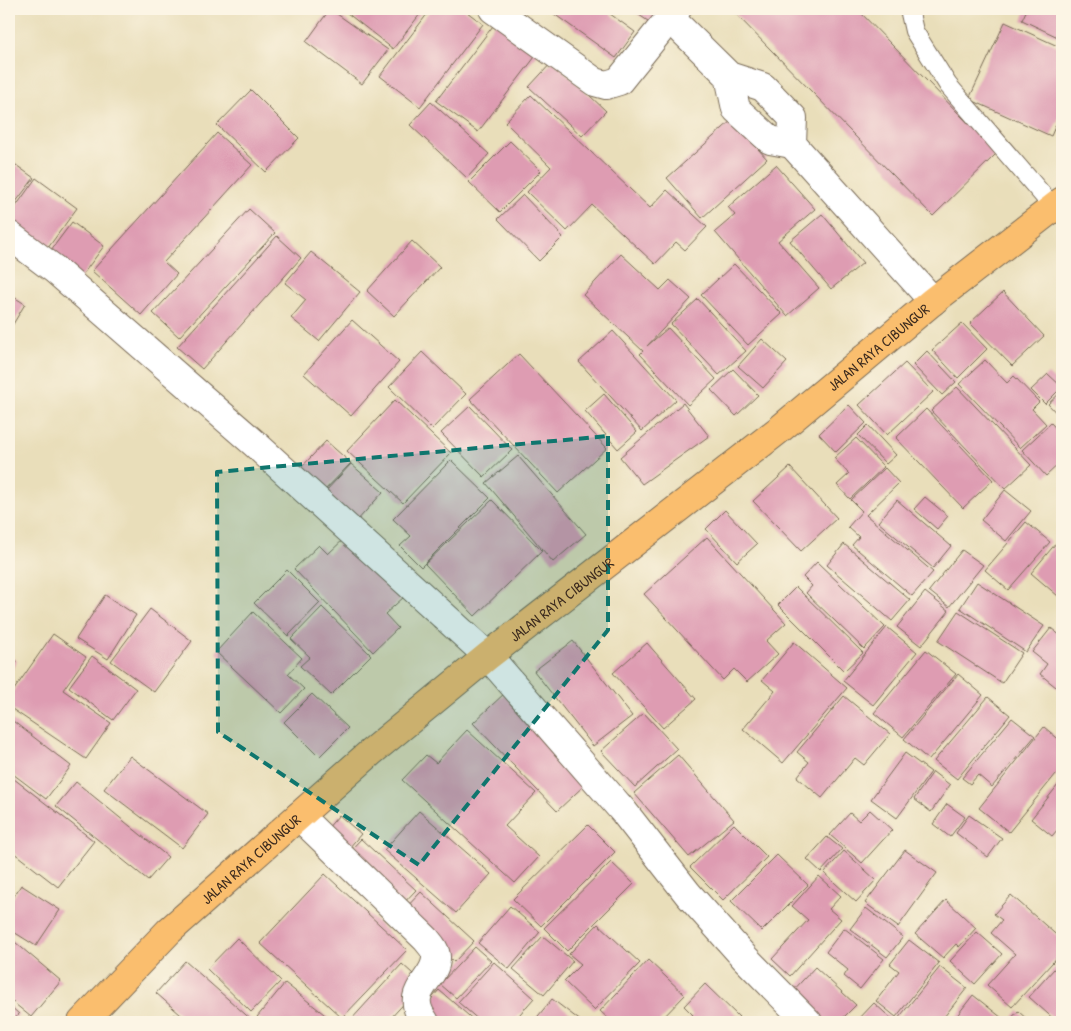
<svg xmlns="http://www.w3.org/2000/svg" width="1071" height="1031" viewBox="0 0 1071 1031" font-family="'Patrick Hand',sans-serif">
	<style>
		.building { fill: #de9cb2 }
		.lines { fill: none; stroke-linecap: round; stroke-linejoin: round }
		.lane-casing { stroke: #786955; stroke-width: 20 }
		.street-casing { stroke: #786955; stroke-width: 30 }
		.highway-casing { stroke: #786955; stroke-width: 30 }
		.lane { stroke: #fff; stroke-width: 18 }
		.street { stroke: #fff; stroke-width: 28 }
		.highway { stroke: #fabe6e; stroke-width: 28 }
		.marked { fill: #0f766e; fill-opacity: 0.2; stroke: #0f766e; stroke-width: 4; stroke-dasharray: 10 6; stroke-linejoin: round }
		.labels { text-anchor: middle; dominant-baseline: central; stroke-width: 4; stroke-linejoin: round; paint-order: stroke }
		.street-label { font-size: 15px; fill: #3b2a1e; stroke: #fcf5e5 }
	</style>
	<rect width="100%" height="100%" fill="#fcf5e5"/>
	<filter id="ink" filterUnits="userSpaceOnUse"><feTurbulence type="fractalNoise" baseFrequency=".02" numOctaves="2"/><feDisplacementMap in="SourceGraphic" scale="10" xChannelSelector="R" yChannelSelector="G"/><feConvolveMatrix kernelMatrix="1 2 1 2 8 2 1 2 1" color-interpolation-filters="sRGB"/></filter>
	<filter id="wash" filterUnits="userSpaceOnUse"><feTurbulence type="fractalNoise" baseFrequency=".0096" numOctaves="4" result="noise"/><feDisplacementMap in="SourceGraphic" scale="20" xChannelSelector="R" yChannelSelector="G"/><feGaussianBlur stdDeviation="1.12" result="paint"/><feColorMatrix in="noise" values="0 0 0 0 0 0 0 0 0 0 0 0 0 0 0 0 0 1.4 0 .05"/><feComposite in="paint" operator="in"/></filter>
	<g filter="url(#wash)">
		<rect width="100%" height="100%" fill="#e9deba"/>
		<g id="blocks">
			<g class="building">
				<path d="M330,9L388,50L362,84L306,42Z"/>
				<path d="M342,9H424L393,49Z"/>
				<path d="M431,9H463L483,24L420,107L380,76Z"/>
				<path d="M547,9H607L606,11L635,32L616,58Z"/>
				<path d="M630,9H661L651,23Z"/>
				<path d="M731,9H857L997,153L933,216Z"/>
				<path d="M1027,9H1062V39L1022,20Z"/>
				<path d="M496,22L538,53L478,132L436,101Z"/>
				<path d="M1005,22L1062,48V111L1051,136L969,99Z"/>
				<path d="M553,61L606,111L582,136L529,87Z"/>
				<path d="M251,90L299,138L266,172L217,125Z"/>
				<path d="M531,95L650,208L667,190L707,227L685,250L676,242L655,264L592,205L567,231L527,192L551,167L505,122Z"/>
				<path d="M431,102L489,154L467,178L410,125Z"/>
				<path d="M732,120L767,159L702,218L667,178Z"/>
				<path d="M217,133L252,165L164,262L177,274L141,315L92,271Z"/>
				<path d="M510,141L541,171L500,212L469,182Z"/>
				<path d="M9,160L34,178L9,211Z"/>
				<path d="M776,165L815,209L778,241L819,288L787,316L715,232L735,215L728,207Z"/>
				<path d="M36,178L77,208L45,252L9,225V216Z"/>
				<path d="M523,195L563,237L539,261L498,219Z"/>
				<path d="M249,209L275,233L179,337L153,313Z"/>
				<path d="M822,214L863,263L831,289L790,241Z"/>
				<path d="M72,222L104,246L80,278L48,254Z"/>
				<path d="M277,236L301,258L202,369L177,347Z"/>
				<path d="M412,241L440,267L394,316L367,291Z"/>
				<path d="M311,252L360,292L319,341L291,318L306,300L285,283Z"/>
				<path d="M621,254L660,290L670,280L691,299L647,346L668,328L716,379L688,405L640,354L643,351L583,295Z"/>
				<path d="M734,264L782,314L748,345L701,295Z"/>
				<path d="M1003,292L1044,336L1012,366L970,323Z"/>
				<path d="M9,294L25,304L9,331Z"/>
				<path d="M698,299L746,351L719,375L671,324Z"/>
				<path d="M352,320L399,362L351,416L304,374Z"/>
				<path d="M962,323L987,349L958,378L932,350Z"/>
				<path d="M613,331L676,400L642,431L579,362Z"/>
				<path d="M762,339L787,362L763,388L738,366Z"/>
				<path d="M927,351L956,382L942,395L913,365Z"/>
				<path d="M422,352L466,394L432,429L389,387Z"/>
				<path d="M519,354L607,448L558,493L470,399Z"/>
				<path d="M985,360L1007,383L1014,376L1039,402L1032,409L1046,424L1020,448L959,384Z"/>
				<path d="M905,363L933,392L887,435L859,405Z"/>
				<path d="M733,369L758,395L736,416L711,390Z"/>
				<path d="M1048,374L1062,387L1045,404L1031,390Z"/>
				<path d="M957,387L1031,465L1005,489L931,411Z"/>
				<path d="M1062,391V419L1048,404Z"/>
				<path d="M604,394L637,432L618,449L585,411Z"/>
				<path d="M395,400L451,453L403,503L347,451Z"/>
				<path d="M683,403L709,436L642,484L620,457Z"/>
				<path d="M849,405L866,423L836,452L819,434Z"/>
				<path d="M470,406L512,450L484,477L441,433Z"/>
				<path d="M926,409L993,480L963,508L896,438Z"/>
				<path d="M1051,423L1062,435V461L1046,476L1022,450Z"/>
				<path d="M868,425L896,455L886,464L858,435Z"/>
				<path d="M856,438L884,467L850,499L837,485L849,474L834,458Z"/>
				<path d="M326,441L351,463L321,494L297,472Z"/>
				<path d="M518,456L586,534L553,562L486,483Z"/>
				<path d="M451,460L490,498L421,567L400,546L411,536L393,519Z"/>
				<path d="M351,464L383,492L356,522L324,493Z"/>
				<path d="M790,467L837,518L801,551L753,501Z"/>
				<path d="M885,468L899,483L866,515L933,572L912,596L852,545L859,537L848,527L862,511L851,500Z"/>
				<path d="M1005,490L1031,511L1006,541L981,520Z"/>
				<path d="M925,497L948,516L937,529L914,509Z"/>
				<path d="M492,500L542,551L475,616L425,564Z"/>
				<path d="M897,500L951,546L933,568L878,522Z"/>
				<path d="M725,510L757,544L737,562L706,529Z"/>
				<path d="M1026,522L1050,542L1008,590L985,570Z"/>
				<path d="M347,536L404,597L385,614L398,628L373,652L294,569L319,545L328,554Z"/>
				<path d="M1062,536V590L1058,596L1031,573Z"/>
				<path d="M707,537L786,623L766,641L778,654L747,682L734,669L723,680L644,594Z"/>
				<path d="M844,544L910,600L892,621L827,565Z"/>
				<path d="M962,550L983,565L949,607L929,591Z"/>
				<path d="M817,562L885,627L864,649L806,593L812,586L803,577Z"/>
				<path d="M287,570L320,603L288,636L254,603Z"/>
				<path d="M977,582L1044,626L1026,652L960,608Z"/>
				<path d="M796,587L863,653L844,671L778,605Z"/>
				<path d="M925,592L949,611L921,646L897,627Z"/>
				<path d="M105,595L136,615L108,659L76,639Z"/>
				<path d="M322,607L371,655L331,695L300,666L310,657L291,639Z"/>
				<path d="M150,609L192,641L154,692L111,661Z"/>
				<path d="M958,611L1022,653L1002,683L938,641Z"/>
				<path d="M253,612L302,658L288,674L304,689L281,713L216,652Z"/>
				<path d="M887,627L917,652L873,705L843,681Z"/>
				<path d="M1051,628L1062,637V692L1040,674L1047,664L1032,652Z"/>
				<path d="M53,634L86,657L63,690L111,723L86,759L9,707V697Z"/>
				<path d="M573,641L632,716L593,746L534,671Z"/>
				<path d="M794,642L847,688L783,763L743,729L775,691L762,680Z"/>
				<path d="M647,643L696,699L663,728L613,673Z"/>
				<path d="M926,650L956,674L903,737L874,713Z"/>
				<path d="M9,656L17,661L9,675Z"/>
				<path d="M92,656L136,689L113,720L69,687Z"/>
				<path d="M958,674L983,695L929,760L904,739Z"/>
				<path d="M507,691L590,780L557,811L473,723Z"/>
				<path d="M312,694L348,728L319,757L284,722Z"/>
				<path d="M844,696L890,734L864,765L855,758L822,798L797,777L809,762L797,752Z"/>
				<path d="M988,697L1010,715L957,779L934,761Z"/>
				<path d="M644,713L677,749L635,787L601,751Z"/>
				<path d="M9,718L71,766L46,799L9,771Z"/>
				<path d="M1012,718L1035,736L992,787L978,775L970,784L962,778Z"/>
				<path d="M1044,727L1062,742V779L1056,774L1009,832L979,808Z"/>
				<path d="M467,730L536,793L505,826L539,857L515,883L402,780L426,755L436,763Z"/>
				<path d="M905,753L931,772L897,818L871,799Z"/>
				<path d="M678,755L734,820L689,857L634,793Z"/>
				<path d="M130,756L208,814L182,848L104,789Z"/>
				<path d="M933,772L950,785L931,812L914,799Z"/>
				<path d="M9,775L94,841L58,887L9,849Z"/>
				<path d="M1062,780V832L1058,829L1052,836L1031,819Z"/>
				<path d="M76,782L168,857L148,880L56,806Z"/>
				<path d="M947,804L965,817L950,837L933,824Z"/>
				<path d="M870,810L892,830L862,863L830,835L850,813L859,821Z"/>
				<path d="M419,811L491,874L456,913L384,850Z"/>
				<path d="M339,815L361,834L343,855L321,836Z"/>
				<path d="M969,815L1002,838L988,857L956,833Z"/>
				<path d="M734,824L767,857L723,900L690,867Z"/>
				<path d="M588,825L615,852L541,926L513,899Z"/>
				<path d="M827,837L842,849L821,872L807,859Z"/>
				<path d="M361,839L416,890L398,909L343,858Z"/>
				<path d="M905,850L937,873L898,927L865,903Z"/>
				<path d="M844,851L876,880L856,902L824,873Z"/>
				<path d="M777,855L808,885L762,931L731,901Z"/>
				<path d="M611,862L634,884L567,951L544,928Z"/>
				<path d="M325,874L407,950L342,1018L260,943Z"/>
				<path d="M819,876L841,896L829,909L841,919L790,976L772,959L808,920L792,906Z"/>
				<path d="M21,885L60,910L36,946L9,929V904Z"/>
				<path d="M421,892L474,941L454,962L401,913Z"/>
				<path d="M1011,895L1062,940V952L1012,1007L987,985L1015,954L991,933L1002,920L994,914Z"/>
				<path d="M946,900L976,928L959,947L956,944L943,958L915,934Z"/>
				<path d="M510,906L540,932L509,969L478,943Z"/>
				<path d="M866,908L903,937L887,957L850,929Z"/>
				<path d="M598,924L640,963L594,1010L564,981L581,964L569,954Z"/>
				<path d="M844,928L884,959L860,989L844,976L848,970L826,952Z"/>
				<path d="M977,932L1002,954L975,984L950,961Z"/>
				<path d="M543,936L573,961L544,995L513,969Z"/>
				<path d="M9,937L61,981L31,1017L9,999Z"/>
				<path d="M237,938L281,981L251,1012L207,969Z"/>
				<path d="M909,940L939,963L896,1017L876,1001L899,971L890,964Z"/>
				<path d="M475,947L491,961L456,998L440,984Z"/>
				<path d="M648,960L685,995L659,1022H612L600,1011Z"/>
				<path d="M1062,960V1019L1057,1022L1029,997Z"/>
				<path d="M185,961L254,1022H189L156,993Z"/>
				<path d="M494,962L534,998L513,1022H481L458,1002Z"/>
				<path d="M402,964L423,983L387,1022H349Z"/>
				<path d="M815,967L856,1005L839,1022H820L790,994Z"/>
				<path d="M940,967L967,988L940,1022H899L897,1020Z"/>
				<path d="M285,983L334,1022H264L257,1017Z"/>
				<path d="M705,984L739,1017L734,1022H685L693,1015L684,1006Z"/>
				<path d="M439,990L476,1022H431L420,1012Z"/>
				<path d="M973,995L1002,1018L998,1022H952Z"/>
				<path d="M552,999L582,1022L534,1021Z"/>
				<path d="M874,1003L895,1022H856Z"/>
				<path d="M9,1005L19,1014L12,1022H9Z"/>
				<path d="M1018,1011L1030,1022H1008Z"/>
				<path d="M174,1014L184,1022H167Z"/>
			</g>
		</g>
	</g>
	<g filter="url(#ink)">
		<use href="#blocks" fill-opacity="0" stroke="#786955" stroke-width="1"/>
		<g class="lines">
			<g class="lane-casing">
				<path id="lane" d="M909,9L914,31L948,85L1054,208"/>
			</g>
			<g class="street-casing">
				<g id="street">
					<path d="M493,9L595,82L606,85L619,81L677,9"/>
					<path d="M670,18L729,76L763,87L793,118L792,144L933,301"/>
					<path d="M729,76L736,109L770,140L792,144"/>
					<path d="M9,235L54,269L254,443L488,656L624,812L688,894L745,958L808,1022"/>
					<path d="M299,816L426,939C430,944 436,950 436,957C437,981 401,989 425,1022"/>
				</g>
			</g>
			<g class="highway-casing">
				<g id="highway">
					<path id="s1" d="M82,1022L169,931L370,753L488,656L780,429L933,301L1062,201"/>
				</g>
			</g>
			<use href="#lane" class="lane"/>
			<use href="#street" class="street"/>
			<use href="#highway" class="highway"/>
		</g>
	</g>
	<path class="marked" d="M608,436V630L419,865L218,732L217,472Z"/>
	<g class="labels">
		<g class="street-label">
			<text stroke="none"><textPath href="#s1" startOffset="1045">JALAN RAYA CIBUNGUR</textPath></text>
			<text stroke="none"><textPath href="#s1" startOffset="640">JALAN RAYA CIBUNGUR</textPath></text>
			<text stroke="none"><textPath href="#s1" startOffset="235">JALAN RAYA CIBUNGUR</textPath></text>
		</g>
	</g>
	<rect width="1071" height="1031" fill="none" stroke="#fcf5e5" stroke-width="30"/>
</svg>
